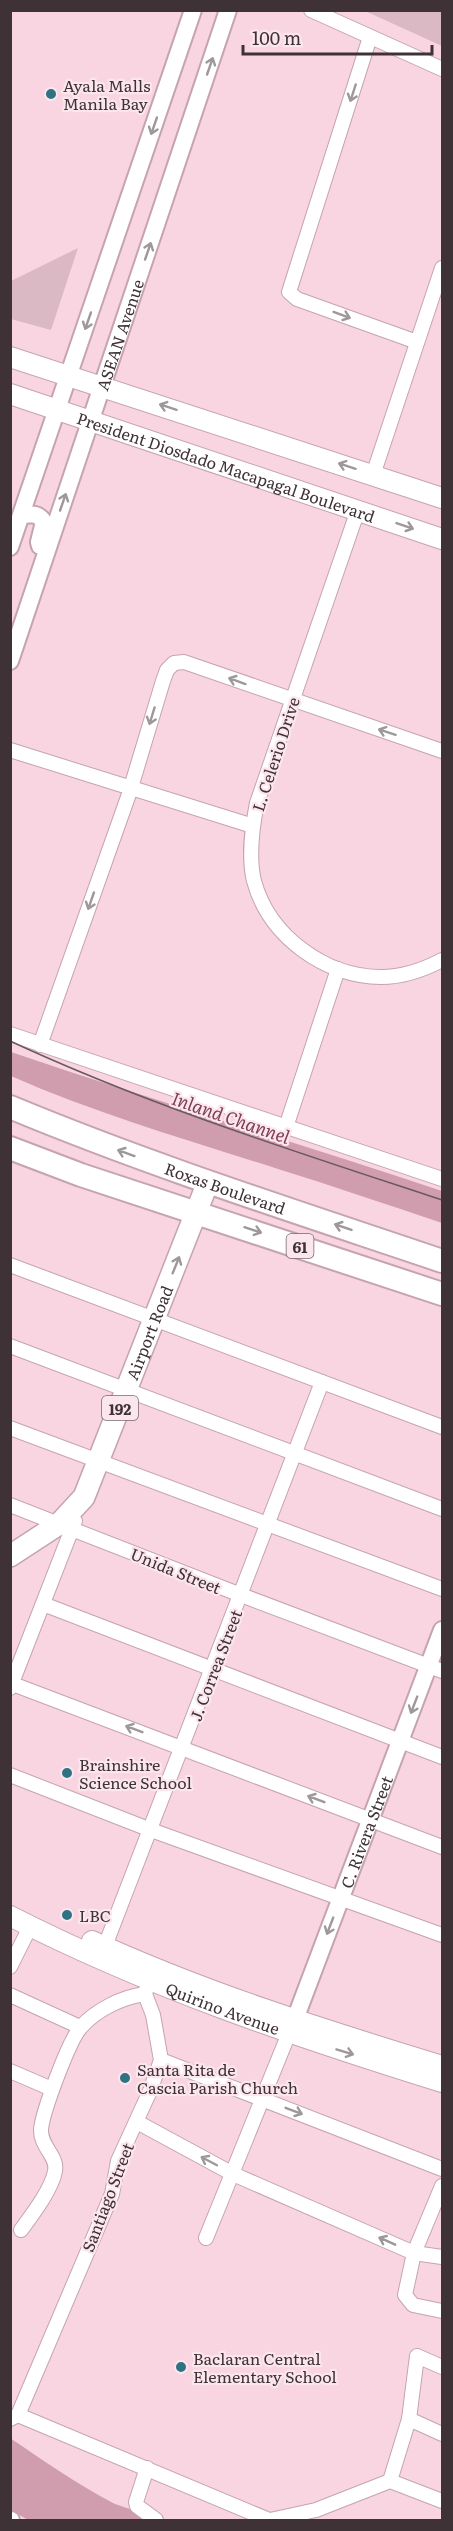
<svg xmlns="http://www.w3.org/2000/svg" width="453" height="2531" viewBox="0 0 453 2531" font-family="Literata,serif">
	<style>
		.green { fill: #dab9c4 }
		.water { fill: #cf9dae }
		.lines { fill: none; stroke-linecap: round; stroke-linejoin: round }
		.minor-casing { stroke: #c5a4af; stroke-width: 16 }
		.tertiary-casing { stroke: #c5a4af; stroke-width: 20 }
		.secondary-casing { stroke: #c5a4af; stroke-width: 22 }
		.primary-casing { stroke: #c5a4af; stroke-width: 24 }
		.trunk-casing { stroke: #c5a4af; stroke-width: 26 }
		.minor { stroke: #fff; stroke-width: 14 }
		.tertiary { stroke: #fff; stroke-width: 16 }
		.secondary { stroke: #fff; stroke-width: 20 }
		.primary { stroke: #fff; stroke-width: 21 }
		.trunk { stroke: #fff; stroke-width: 22 }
		.tram { stroke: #6b595e; stroke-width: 1.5 }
		.oneway { stroke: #9f989a }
		.poi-dot { fill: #2f7382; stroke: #fce6ed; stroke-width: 2 }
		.labels { text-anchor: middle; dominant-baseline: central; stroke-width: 4.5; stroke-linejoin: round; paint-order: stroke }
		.shield { fill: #fce6ed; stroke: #78686d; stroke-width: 1.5 }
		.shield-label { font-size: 15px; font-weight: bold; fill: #3f3236 }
		.poi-label { font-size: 16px; fill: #3f3236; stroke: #fce6ed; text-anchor: start }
		.street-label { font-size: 16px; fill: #3f3236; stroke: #fce6ed }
		.water-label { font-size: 18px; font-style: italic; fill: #7d3d56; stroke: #fce6ed }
	</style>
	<rect width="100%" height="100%" fill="#f8d5e0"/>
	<g class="green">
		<path d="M365,11H442V46Z"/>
		<path d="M78,248L51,330L11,319V281Z"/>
	</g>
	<g class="water">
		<path d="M11,1052C154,1101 299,1143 442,1191V1223C388,1205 333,1186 278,1169C188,1140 97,1114 11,1076Z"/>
		<path d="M10,2438C44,2461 77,2484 113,2503C124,2508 138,2509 144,2520H28L11,2510Z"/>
	</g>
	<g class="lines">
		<g class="minor-casing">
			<g id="minor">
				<path d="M311,10L442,69"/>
				<path d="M370,37L289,292L297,299L417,342"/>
				<path d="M373,475L442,268"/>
				<path d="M358,510L257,803C252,828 248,856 254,881C269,936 325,977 381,977C403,977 423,970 442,960"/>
				<path d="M10,750L253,826"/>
				<path d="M10,1034L442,1179"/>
				<path d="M40,1045L129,794L163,681L167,670L174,663L184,662L442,751"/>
				<path d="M286,1127L338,969"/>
				<path d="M10,1265L442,1427"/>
				<path d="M10,1346L442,1509"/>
				<path d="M10,1428L442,1589"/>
				<path d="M10,1505L241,1595L442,1671"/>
				<path d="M43,1604L442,1757"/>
				<path d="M10,1683L442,1847"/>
				<path d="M10,1688L75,1521"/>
				<path d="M10,1775L151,1830L442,1935"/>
				<path d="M105,1946L322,1382"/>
				<path d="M10,1967L30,1927"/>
				<path d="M10,1995L80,2027"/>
				<path d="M161,2060L442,2169"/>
				<path d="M10,2071L52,2089"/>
				<path d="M137,2122L233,2174L414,2253L442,2257"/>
				<path d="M442,2186L414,2253L405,2295L413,2305L442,2311"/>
				<path d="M21,2230C32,2215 52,2189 55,2171C58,2156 40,2147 41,2129C43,2111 69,2040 81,2027C96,2010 122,1997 145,1994"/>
				<path d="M206,2238L289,2033"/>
				<path d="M18,2415L269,2520"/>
				<path d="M10,2419L18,2415L112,2194L118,2161L150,2091L161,2060L153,2015L145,1994L152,1972"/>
				<path d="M409,2419L442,2434"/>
				<path d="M147,2468L136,2502L137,2506L156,2520"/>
				<path d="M390,2481L409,2419L417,2356L442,2367"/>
				<path d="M270,2520L316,2510L390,2481L442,2501"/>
			</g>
		</g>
		<g class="tertiary-casing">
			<g id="tertiary">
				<path d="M22,515C32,514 38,513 44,522L39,542L40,546"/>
				<path d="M10,547L193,10"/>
				<path id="s1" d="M10,661L228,10"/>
				<path id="s2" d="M291,2030L442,1630"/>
				<path d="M10,2520H11"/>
			</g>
		</g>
		<g class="secondary-casing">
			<g id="secondary">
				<path d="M10,357L442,498"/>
				<path id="s3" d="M10,394L442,539"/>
				<path id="s4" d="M10,1916C149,1987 294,2036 442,2082"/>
				<path d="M92,1941C206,1993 324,2030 442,2066"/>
			</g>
		</g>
		<g class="primary-casing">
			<g id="primary">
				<path id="s5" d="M10,1556L59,1524L84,1497L208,1182"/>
			</g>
		</g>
		<g class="trunk-casing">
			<g id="trunk">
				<path id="s6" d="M10,1107C152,1166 297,1212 442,1261"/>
				<path d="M10,1148L81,1175L442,1294"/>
			</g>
		</g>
		<use href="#minor" class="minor"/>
		<use href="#tertiary" class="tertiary"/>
		<use href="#secondary" class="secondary"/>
		<use href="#primary" class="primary"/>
		<use href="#trunk" class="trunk"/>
		<path class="tram" d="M10,1041C150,1106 297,1152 442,1200"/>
	</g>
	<defs><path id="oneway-shaft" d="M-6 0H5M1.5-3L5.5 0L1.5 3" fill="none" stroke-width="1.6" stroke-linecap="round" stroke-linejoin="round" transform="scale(1.5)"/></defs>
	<g class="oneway">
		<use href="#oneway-shaft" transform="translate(210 66) rotate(-71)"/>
		<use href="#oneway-shaft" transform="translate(353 93) rotate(108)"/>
		<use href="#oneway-shaft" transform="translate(154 126) rotate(109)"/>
		<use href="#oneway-shaft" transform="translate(148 251) rotate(-71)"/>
		<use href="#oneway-shaft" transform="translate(342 315) rotate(20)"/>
		<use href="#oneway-shaft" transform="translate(88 321) rotate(109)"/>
		<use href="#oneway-shaft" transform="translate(168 407) rotate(-162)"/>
		<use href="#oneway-shaft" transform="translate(347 466) rotate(-162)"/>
		<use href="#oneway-shaft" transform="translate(63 502) rotate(-71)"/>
		<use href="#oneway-shaft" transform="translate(405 526) rotate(19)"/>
		<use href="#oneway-shaft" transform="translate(237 681) rotate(-160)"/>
		<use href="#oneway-shaft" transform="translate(152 716) rotate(107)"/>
		<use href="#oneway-shaft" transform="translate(387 732) rotate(-162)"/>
		<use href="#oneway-shaft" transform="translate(91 901) rotate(109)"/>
		<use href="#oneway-shaft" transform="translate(126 1153) rotate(-160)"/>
		<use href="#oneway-shaft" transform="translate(343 1227) rotate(-161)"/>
		<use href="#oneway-shaft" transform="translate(253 1230) rotate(18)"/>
		<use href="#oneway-shaft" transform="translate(176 1265) rotate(-68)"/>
		<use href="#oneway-shaft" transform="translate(414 1705) rotate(111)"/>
		<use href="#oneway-shaft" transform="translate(134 1729) rotate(-159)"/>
		<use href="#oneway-shaft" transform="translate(316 1799) rotate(-159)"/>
		<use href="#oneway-shaft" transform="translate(330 1926) rotate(111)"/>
		<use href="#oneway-shaft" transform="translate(345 2052) rotate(17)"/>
		<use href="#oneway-shaft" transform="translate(294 2111) rotate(21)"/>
		<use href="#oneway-shaft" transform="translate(209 2161) rotate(-152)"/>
		<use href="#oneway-shaft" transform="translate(387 2241) rotate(-156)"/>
	</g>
	<g class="poi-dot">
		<circle cx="51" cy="94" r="6"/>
		<circle cx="67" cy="1773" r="6"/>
		<circle cx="67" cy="1915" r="6"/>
		<circle cx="125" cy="2078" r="6"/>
		<circle cx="181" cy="2367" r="6"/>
	</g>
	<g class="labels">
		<g class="shield">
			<rect x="286.5" y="1234" width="27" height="24" rx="4.5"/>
			<rect x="102" y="1396" width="36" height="24" rx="4.5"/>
		</g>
		<g class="shield-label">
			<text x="300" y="1246">61</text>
			<text x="120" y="1408">192</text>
		</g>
		<g class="poi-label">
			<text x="63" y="85">Ayala Malls<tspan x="63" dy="18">Manila Bay</tspan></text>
			<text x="79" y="1764">Brainshire<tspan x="79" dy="18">Science School</tspan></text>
			<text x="79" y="1915">LBC</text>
			<text x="137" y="2069">Santa Rita de<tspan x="137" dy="18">Cascia Parish Church</tspan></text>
			<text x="193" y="2358">Baclaran Central<tspan x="193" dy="18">Elementary School</tspan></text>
		</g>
		<g class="street-label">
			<text stroke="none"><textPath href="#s1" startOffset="344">ASEAN Avenue</textPath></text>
			<text stroke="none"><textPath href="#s3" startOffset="228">President Diosdado Macapagal Boulevard</textPath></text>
			<text transform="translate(275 754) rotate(-72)">L. Celerio Drive</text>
			<text stroke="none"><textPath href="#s6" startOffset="230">Roxas Boulevard</textPath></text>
			<text stroke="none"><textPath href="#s5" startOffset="272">Airport Road</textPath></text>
			<text transform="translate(176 1570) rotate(22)">Unida Street</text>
			<text transform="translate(215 1665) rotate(-69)">J. Correa Street</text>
			<text stroke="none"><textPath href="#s2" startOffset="212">C. Rivera Street</textPath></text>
			<text stroke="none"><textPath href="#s4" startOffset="232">Quirino Avenue</textPath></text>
			<text transform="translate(107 2197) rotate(-69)">Santiago Street</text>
		</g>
		<g class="water-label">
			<text transform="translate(231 1117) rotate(19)">Inland Channel</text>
		</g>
	</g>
	<rect width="453" height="2531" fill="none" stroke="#3f3236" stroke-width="24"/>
	<path d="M243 45v9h189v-9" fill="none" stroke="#3f3236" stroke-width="3"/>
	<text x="252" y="45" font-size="18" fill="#3f3236" stroke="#fce6ed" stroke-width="4.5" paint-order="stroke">100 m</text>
</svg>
